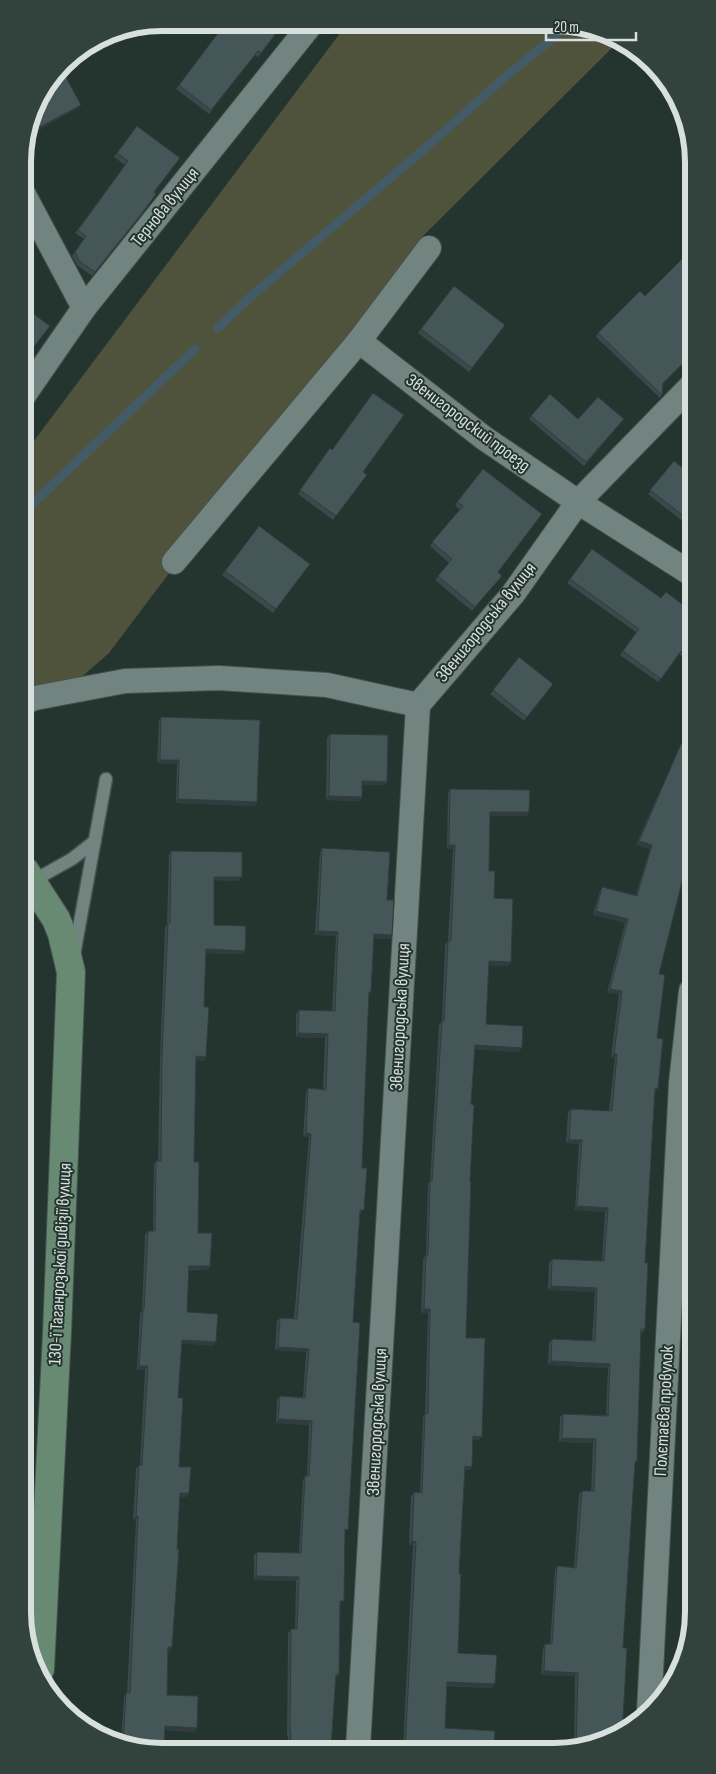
<svg xmlns="http://www.w3.org/2000/svg" width="716" height="1774" viewBox="0 0 716 1774" font-family="'Sofia Sans Condensed',sans-serif">
	<style>
		.green { fill: #50533b }
		.lines { fill: none; stroke-linecap: round; stroke-linejoin: round }
		.stream { stroke: #435b66; stroke-width: 9 }
		.lane-casing { stroke: #45524e; stroke-width: 15 }
		.street-casing { stroke: #45524e; stroke-width: 26 }
		.secondary-casing { stroke: #45524e; stroke-width: 30 }
		.lane { stroke: #72847f; stroke-width: 12 }
		.street { stroke: #72847f; stroke-width: 24 }
		.secondary { stroke: #688972; stroke-width: 28 }
		.wall { fill: #3a4a4c }
		.shaded-wall { fill: #303c3e }
		.building { fill: #445658; stroke: #303c3e }
		.labels { text-anchor: middle; dominant-baseline: central; stroke-width: 4; stroke-linejoin: round; paint-order: stroke }
		.street-label { font-size: 18px; fill: #d7e0dd; stroke: #24342f }
		.rim { fill: none; stroke: #d7e0dd; stroke-width: 6 }
	</style>
	<rect width="100%" height="100%" fill="#24342f"/>
	<path class="green" d="M347,24L581,25L616,44L424,235L109,653L61,695L24,706V454Z"/>
	<g class="lines">
		<g class="stream">
			<path d="M218,328L248,299L429,145L505,77L569,25"/>
			<path d="M24,512L195,349"/>
		</g>
		<g class="lane-casing">
			<g id="lane">
				<path d="M31,882L72,859L95,841"/>
				<path d="M74,955L106,779"/>
			</g>
		</g>
		<g class="street-casing">
			<g id="street">
				<path d="M23,193L84,308"/>
				<path d="M359,341L484,438L578,502L690,573"/>
				<path d="M24,395L84,308L312,23"/>
				<path d="M174,562L359,341L429,248"/>
				<path d="M24,702L35,698L125,681L219,678L327,685L418,705"/>
				<path d="M649,1711L681,1083L691,991"/>
				<path d="M358,1748L418,705L513,594L578,502L690,387"/>
			</g>
		</g>
		<g class="secondary-casing">
			<path id="secondary" d="M25,871L56,919L62,934L71,972L57,1333L40,1669"/>
		</g>
		<use href="#lane" class="lane"/>
		<use href="#street" class="street"/>
		<use href="#secondary" class="secondary"/>
	</g>
	<g class="wall">
		<path d="M221,23H284L258,57L255,55L209,114L176,89L222,29L218,27Z"/>
		<path d="M37,101L78,108L30,135L28,132Z"/>
		<path d="M137,126L154,192L140,216L92,276L77,265L72,256L84,239L75,233L125,165L114,157Z"/>
		<path d="M689,252L690,357L663,384L662,395L660,398L596,337L598,333L645,296Z"/>
		<path d="M454,286L505,325L469,372L418,333Z"/>
		<path d="M531,416L578,419H624L584,466L529,419Z"/>
		<path d="M330,448L367,475L333,520L298,494Z"/>
		<path d="M674,461L690,474V527L648,494Z"/>
		<path d="M483,469L498,572L499,579L472,611L435,580L449,563L430,546L460,510L455,505Z"/>
		<path d="M259,526L310,564L273,613L222,575Z"/>
		<path d="M592,549L661,598L690,610V662L679,654L658,682L620,655L636,632L567,583Z"/>
		<path d="M519,657L553,684L524,721L490,694Z"/>
		<path d="M161,717L255,806L176,803L177,764L157,763L159,721Z"/>
		<path d="M330,734L385,785H362V797L360,801L326,800L327,738Z"/>
		<path d="M681,744L689,833L686,879L683,883L682,882L659,974L656,1092H655L645,1263V1329L642,1333L641,1332L635,1465L590,1747H574L575,1676L541,1675L543,1648L545,1644H550L555,1570L557,1566L574,1567L579,1494L582,1491H591L593,1443L559,1442L560,1417L563,1414L606,1415L608,1368L548,1365L549,1343L552,1339L592,1341L595,1292L548,1290L549,1263L552,1259L602,1261L605,1212L575,1210L579,1144L566,1143L568,1112L571,1109L609,1111L615,1058L611,1057L619,994L607,993L625,923L593,915L600,891L602,887L636,895L650,849L636,845L679,748Z"/>
		<path d="M450,789L527,816H490L489,871L508,966L489,965L486,1024L519,1052L475,1049L471,1104L466,1338L479,1440H473L470,1470H465L459,1574L458,1653L492,1688L447,1686L445,1728L494,1747L403,1748L413,1545H409L411,1496L414,1492L420,1493L423,1417L425,1414L428,1313H421L423,1259L426,1255L428,1184L430,1181L439,1025L442,1021L445,945L448,941L453,849H447L448,793Z"/>
		<path d="M322,848L387,900L390,939L374,938L369,995L362,1168L361,1214H360L353,1322L345,1533L341,1605H340L339,1674L336,1678H335L331,1748H288V1736H287L288,1633L291,1629H295L296,1581L254,1580V1555L257,1552L299,1553L303,1480L305,1476H307L309,1425L276,1423L277,1400L280,1396L303,1397L306,1352L275,1350L277,1321L280,1318L294,1319L309,1137H303L306,1092L308,1088L323,1089L325,1038L296,1037V1014L299,1010L332,1011L336,936L315,935L320,852Z"/>
		<path d="M171,851L239,881L214,880V925L245,951L243,954L206,953L204,1007L206,1057L204,1061L196,1060L194,1162L198,1233L208,1270H189L187,1312L214,1346L181,1343L178,1398L179,1467L187,1497H180L170,1651H168L167,1695L197,1728L194,1732L165,1730L135,1749L121,1742L124,1697L126,1693H127L136,1520L133,1519L136,1469L139,1465H140L145,1370H137L140,1313L142,1310L145,1235L148,1231H153L154,1165L156,1161H158L160,1059L165,927L167,924L169,854Z"/>
	</g>
	<g class="shaded-wall">
		<path d="M81,105L78,108L30,135L32,131Z"/>
		<path d="M690,356V357L660,387L663,383Z"/>
		<path d="M160,760H179L177,764L157,763Z"/>
		<path d="M362,781L387,782L385,785H360Z"/>
		<path d="M329,796L362,797L360,801L326,800Z"/>
		<path d="M178,799L257,802L255,806L176,803Z"/>
		<path d="M490,812H529L527,816H487Z"/>
		<path d="M639,841L652,845L650,849L636,845Z"/>
		<path d="M449,845H455L453,849H447Z"/>
		<path d="M214,877H242L239,881L211,880Z"/>
		<path d="M596,911L628,919L625,923L593,915Z"/>
		<path d="M318,931L338,932L336,936L315,935Z"/>
		<path d="M374,934L392,935L390,939L371,938Z"/>
		<path d="M206,949L245,951L243,954L204,953Z"/>
		<path d="M489,961L511,962L508,966L486,965Z"/>
		<path d="M610,989L622,991L619,994L607,993Z"/>
		<path d="M298,1033L328,1034L325,1038L296,1037Z"/>
		<path d="M475,1045L522,1048L519,1052L472,1049Z"/>
		<path d="M614,1054H617L615,1058L611,1057Z"/>
		<path d="M196,1056L206,1057L204,1061L193,1060Z"/>
		<path d="M306,1133L311,1134L309,1137H303Z"/>
		<path d="M569,1140H582L579,1144L566,1143Z"/>
		<path d="M577,1206L608,1208L605,1212L575,1210Z"/>
		<path d="M189,1266H210L208,1270L186,1269Z"/>
		<path d="M551,1286L597,1288L595,1292L548,1290Z"/>
		<path d="M424,1309H430L428,1313H421Z"/>
		<path d="M182,1340L216,1342L214,1346L179,1343Z"/>
		<path d="M278,1347L309,1349L306,1352L275,1350Z"/>
		<path d="M551,1361L610,1364L608,1368L548,1365Z"/>
		<path d="M139,1366H148L145,1370H137Z"/>
		<path d="M278,1419L312,1421L309,1425L276,1423Z"/>
		<path d="M473,1436L482,1437L479,1440H470Z"/>
		<path d="M562,1438L596,1439L593,1443L559,1442Z"/>
		<path d="M465,1466L472,1467L470,1470H463Z"/>
		<path d="M180,1493H189L187,1497H178Z"/>
		<path d="M136,1516H138L136,1520L133,1519Z"/>
		<path d="M412,1541L416,1542L413,1545H409Z"/>
		<path d="M256,1576L299,1577L296,1581L254,1580Z"/>
		<path d="M168,1647H172L170,1651H166Z"/>
		<path d="M544,1671L578,1673L575,1676L541,1675Z"/>
		<path d="M447,1682L495,1684L492,1688L445,1685Z"/>
		<path d="M165,1726L197,1728L194,1732L163,1730Z"/>
	</g>
	<g class="building">
		<path d="M221,23H284L261,53L258,51L211,110L179,85L224,25Z"/>
		<path d="M61,68L81,105L32,131L30,126L37,101Z"/>
		<path d="M137,126L180,158L154,192L156,194L143,212L95,272L79,261L75,252L86,236L78,230L128,161L117,153Z"/>
		<path d="M689,252L690,356L663,383L662,395L598,333L640,291L645,296Z"/>
		<path d="M454,286L505,325L472,368L421,329Z"/>
		<path d="M23,306L50,326L23,361Z"/>
		<path d="M373,393L404,415L363,472L367,475L336,516L300,490L330,448L332,450Z"/>
		<path d="M550,394L578,419L598,397L624,419L586,462L531,416Z"/>
		<path d="M674,461L690,474V521L650,490Z"/>
		<path d="M483,469L542,514L498,572L502,576L475,607L438,576L452,559L432,542L463,506L457,502Z"/>
		<path d="M259,526L310,564L276,609L225,571Z"/>
		<path d="M592,549L661,598L666,592L690,610V657L681,651L661,679L623,651L639,629L570,579Z"/>
		<path d="M519,657L553,684L527,717L493,690Z"/>
		<path d="M161,717L260,720L257,802L178,799L179,760H160Z"/>
		<path d="M330,734L388,735L387,782L362,781V797L329,796Z"/>
		<path d="M681,744L691,748V828L689,833L691,834V862L686,879L683,878L659,974L665,975L657,1038L663,1039L658,1089L655,1088L645,1263H648L645,1329H641L637,1462H635L623,1648H627L623,1719H626L625,1731L590,1747H576L578,1673L544,1671L545,1644H552L557,1566L576,1568L582,1491H594L596,1439L562,1438L563,1414L608,1416L610,1364L551,1361L552,1339L595,1341L597,1288L551,1286L552,1259L604,1261L608,1208L577,1206L582,1140H569L571,1109L612,1111L617,1054H614L622,991L610,989L628,919L596,911L602,887L637,896L652,845L639,841Z"/>
		<path d="M450,789L530,790L529,812H490L489,871H495L494,898L513,899L511,962L489,961L486,1024L523,1026L522,1048L475,1045L471,1104L474,1105L470,1182H471L466,1338H485L482,1437L473,1436L472,1467L465,1466L459,1574H461L458,1653L497,1655L495,1684L447,1682L445,1728L495,1731L494,1747L405,1748L416,1542L412,1541L414,1492L422,1493L425,1414H428L430,1309H424L426,1255H428L430,1181H432L442,1021H444L448,941H451L455,845H449Z"/>
		<path d="M322,848L390,852L387,900H394L392,935L374,934L371,992H369L362,1168H367L364,1210H360L353,1322L360,1323L348,1530L345,1529L344,1601H340L339,1674H336L331,1748H290L291,1732H290L291,1629H297L299,1577L256,1576L257,1552L301,1553L305,1476H309L312,1421L278,1419L280,1396L305,1398L309,1349L278,1347L280,1318L297,1319L311,1134L306,1133L308,1088L326,1090L328,1034L298,1033L299,1010L335,1011L338,932L318,931Z"/>
		<path d="M171,851L242,852V877H214V925L246,926L245,951L206,949L204,1007H209L206,1057L196,1056L194,1162H199L198,1233H212L210,1266H189L187,1312L218,1314L216,1342L182,1340L178,1398H183L179,1467H191L189,1493H180L177,1549H179L172,1647H168L167,1695L198,1696L197,1728L165,1726L164,1749H135L123,1743L126,1693H130L138,1516H136L139,1465H142L148,1366H139L143,1310H144L148,1231H155L156,1161H161L162,1055L168,923H170Z"/>
	</g>
	<g class="labels">
		<g class="street-label">
			<text transform="translate(165 207) rotate(-51)">Тернова вулиця</text>
			<text transform="translate(468 423) rotate(37)">Звенигородский проезд</text>
			<text transform="translate(486 622) rotate(-51)">Звенигородська вулиця</text>
			<text transform="translate(400 1017) rotate(-87)">Звенигородська вулиця</text>
			<text transform="translate(60 1264) rotate(-87)">130-ї Таганрозької дивізії вулиця</text>
			<text transform="translate(664 1411) rotate(-87)">Полєтаєва провулок</text>
			<text transform="translate(377 1422) rotate(-87)">Звенигородська вулиця</text>
		</g>
	</g>
	<path d="M0 0H716V1774H0ZM162 31H554A131 131 0 0 1 685 162V1612A131 131 0 0 1 554 1743H162A131 131 0 0 1 31 1612V162A131 131 0 0 1 162 31Z" fill="#32423d" fill-rule="evenodd"/>
	<path class="rim" d="M162 31H554A131 131 0 0 1 685 162V1612A131 131 0 0 1 554 1743H162A131 131 0 0 1 31 1612V162A131 131 0 0 1 162 31Z"/>
	<path d="M546 32v8h90v-8" fill="none" stroke="#d7e0dd" stroke-width="2.5"/>
	<text x="554" y="32" font-size="15" fill="#d7e0dd" stroke="#24342f" stroke-width="4" paint-order="stroke">20 m</text>
</svg>
